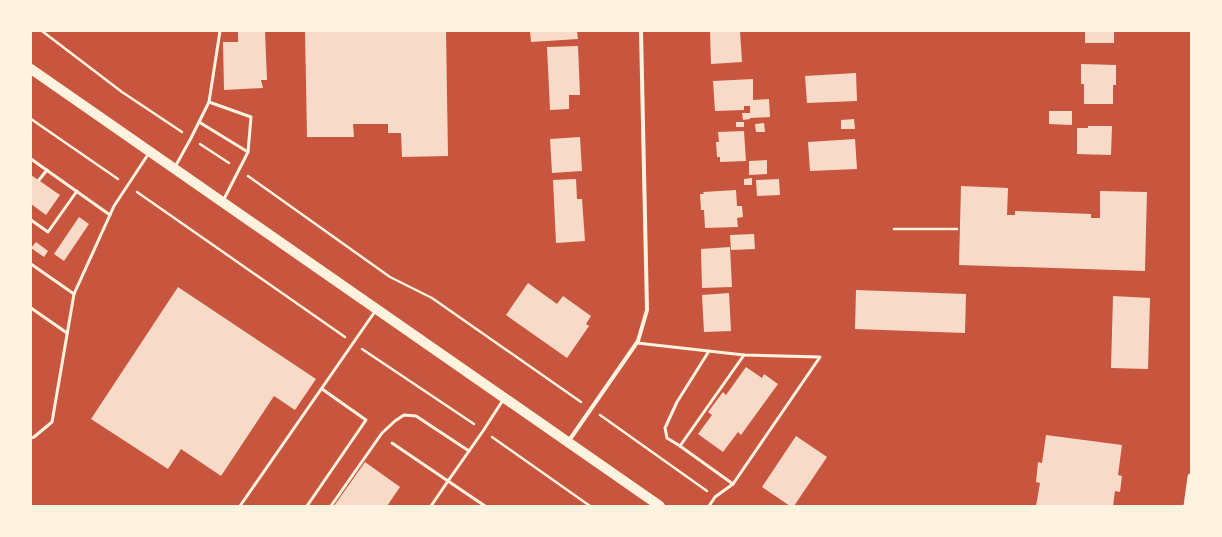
<svg xmlns="http://www.w3.org/2000/svg" width="1222" height="537" viewBox="0 0 1222 537" font-family="Roboto,sans-serif">
	<style>
		.building { fill: #f7dbc8 }
		.lines { fill: none; stroke-linecap: round; stroke-linejoin: round }
		.path { stroke: #fff3e0; stroke-width: 2.5 }
		.service { stroke: #fff3e0; stroke-width: 3 }
		.minor { stroke: #fff3e0; stroke-width: 4 }
		.tertiary { stroke: #fff3e0; stroke-width: 7 }
		.primary { stroke: #fff3e0; stroke-width: 10 }
	</style>
	<rect width="100%" height="100%" fill="#c8553d"/>
	<g class="building">
		<path d="M238,31H265L267,80H261L263,88L224,90L223,42H238Z"/>
		<path d="M305,31H446L448,156L402,157L401,133H388V124H353L354,137H307Z"/>
		<path d="M530,31H577L578,39L531,42Z"/>
		<path d="M710,31H740L742,62L711,64Z"/>
		<rect x="1085" y="31" width="29" height="12"/>
		<path d="M578,46L580,95H569V109L550,110L547,47Z"/>
		<path d="M1081,64L1116,65V85H1113V104H1084V84H1081Z"/>
		<path d="M856,73L857,101L807,103L805,76Z"/>
		<path d="M753,79V100L769,99L770,117L750,118V119L743,120L742,113H750V106H744V110L715,111L713,81Z"/>
		<path d="M1049,111H1072V125L1049,124Z"/>
		<path d="M854,119L855,129H841V120Z"/>
		<rect x="736" y="122" width="8" height="5"/>
		<path d="M764,123L765,132H756L755,124Z"/>
		<path d="M1088,126H1112L1111,155L1077,154V128H1088Z"/>
		<path d="M744,131L746,161L720,162V157H717L716,142H719L718,132Z"/>
		<path d="M580,137L582,171L552,173L550,139Z"/>
		<path d="M855,139L857,169L810,171L808,142Z"/>
		<path d="M767,160V174L749,175V161Z"/>
		<path d="M31,175L60,195L46,215L31,204Z"/>
		<path d="M752,178V185H744V179Z"/>
		<path d="M576,179L577,199H582L585,241L556,243L553,180Z"/>
		<path d="M779,179L780,195L757,196L756,180Z"/>
		<path d="M961,186L1008,188L1007,215H1015V211L1091,214V218H1100V191L1147,192L1145,271L959,265Z"/>
		<path d="M736,190L737,206H742L743,217L737,218L738,227L705,228L704,210H701L700,194H704L703,192Z"/>
		<path d="M79,217L89,224L64,261L54,254Z"/>
		<path d="M754,234L755,249L731,250L730,235Z"/>
		<path d="M36,242L48,251L44,257L31,248Z"/>
		<path d="M730,247L732,287L702,288L701,249Z"/>
		<path d="M528,283L557,304L563,296L591,316L586,324L589,326L567,358L506,315Z"/>
		<path d="M178,287L316,379L295,410L274,396L221,476L181,449L168,469L91,419Z"/>
		<path d="M856,290L966,294L965,333L855,329Z"/>
		<path d="M729,293L731,331L704,332L702,295Z"/>
		<path d="M1113,296L1150,298L1148,369L1111,368Z"/>
		<path d="M746,367L762,378L764,374L778,384L741,435L738,432L723,452L698,434L712,415L708,412L723,392L726,395Z"/>
		<path d="M1046,435L1122,445L1118,475L1122,476L1120,492L1115,491L1113,506H1036L1040,483L1036,482L1038,462L1042,463Z"/>
		<path d="M796,436L827,457L794,506H790L762,487Z"/>
		<path d="M365,462L400,487L387,506H334Z"/>
	</g>
	<g class="lines">
		<g class="path">
			<path d="M42,31L122,92L182,132"/>
			<path d="M31,119L118,179"/>
			<path d="M200,144L229,163"/>
			<path d="M248,176L390,277L432,298L581,402"/>
			<path d="M137,192L345,337"/>
			<path d="M894,229H957"/>
			<path d="M362,349L474,424"/>
			<path d="M600,415L707,491"/>
			<path d="M492,437L590,506"/>
		</g>
		<g class="service">
			<path d="M209,102L220,31"/>
			<path d="M199,122L248,152"/>
			<path d="M31,159L110,215"/>
			<path d="M175,167L191,138L209,102L251,117L248,152L223,201"/>
			<path d="M39,180L47,170"/>
			<path d="M31,220L48,232L77,191"/>
			<path d="M31,264L74,294"/>
			<path d="M31,308L67,333"/>
			<path d="M637,343L744,355L820,357L733,484L715,497L709,506"/>
			<path d="M709,351L677,402L665,428L667,438L680,446L733,484"/>
			<path d="M31,438L34,437L52,422L74,294L114,206L149,153"/>
			<path d="M392,443L448,481L431,506"/>
			<path d="M680,446L744,355"/>
			<path d="M240,506L376,310"/>
			<path d="M307,506L366,420L322,389"/>
			<path d="M331,506L382,433L395,421L404,415L416,416L469,451"/>
			<path d="M485,506L448,481L483,431L503,400"/>
		</g>
		<path class="minor" d="M568,442L638,341L647,310L641,31"/>
		<path class="tertiary" d="M1187,506L1191,477"/>
		<path class="primary" d="M31,69L660,506"/>
	</g>
	<rect width="1222" height="537" fill="none" stroke="#fff3e0" stroke-width="64"/>
</svg>
